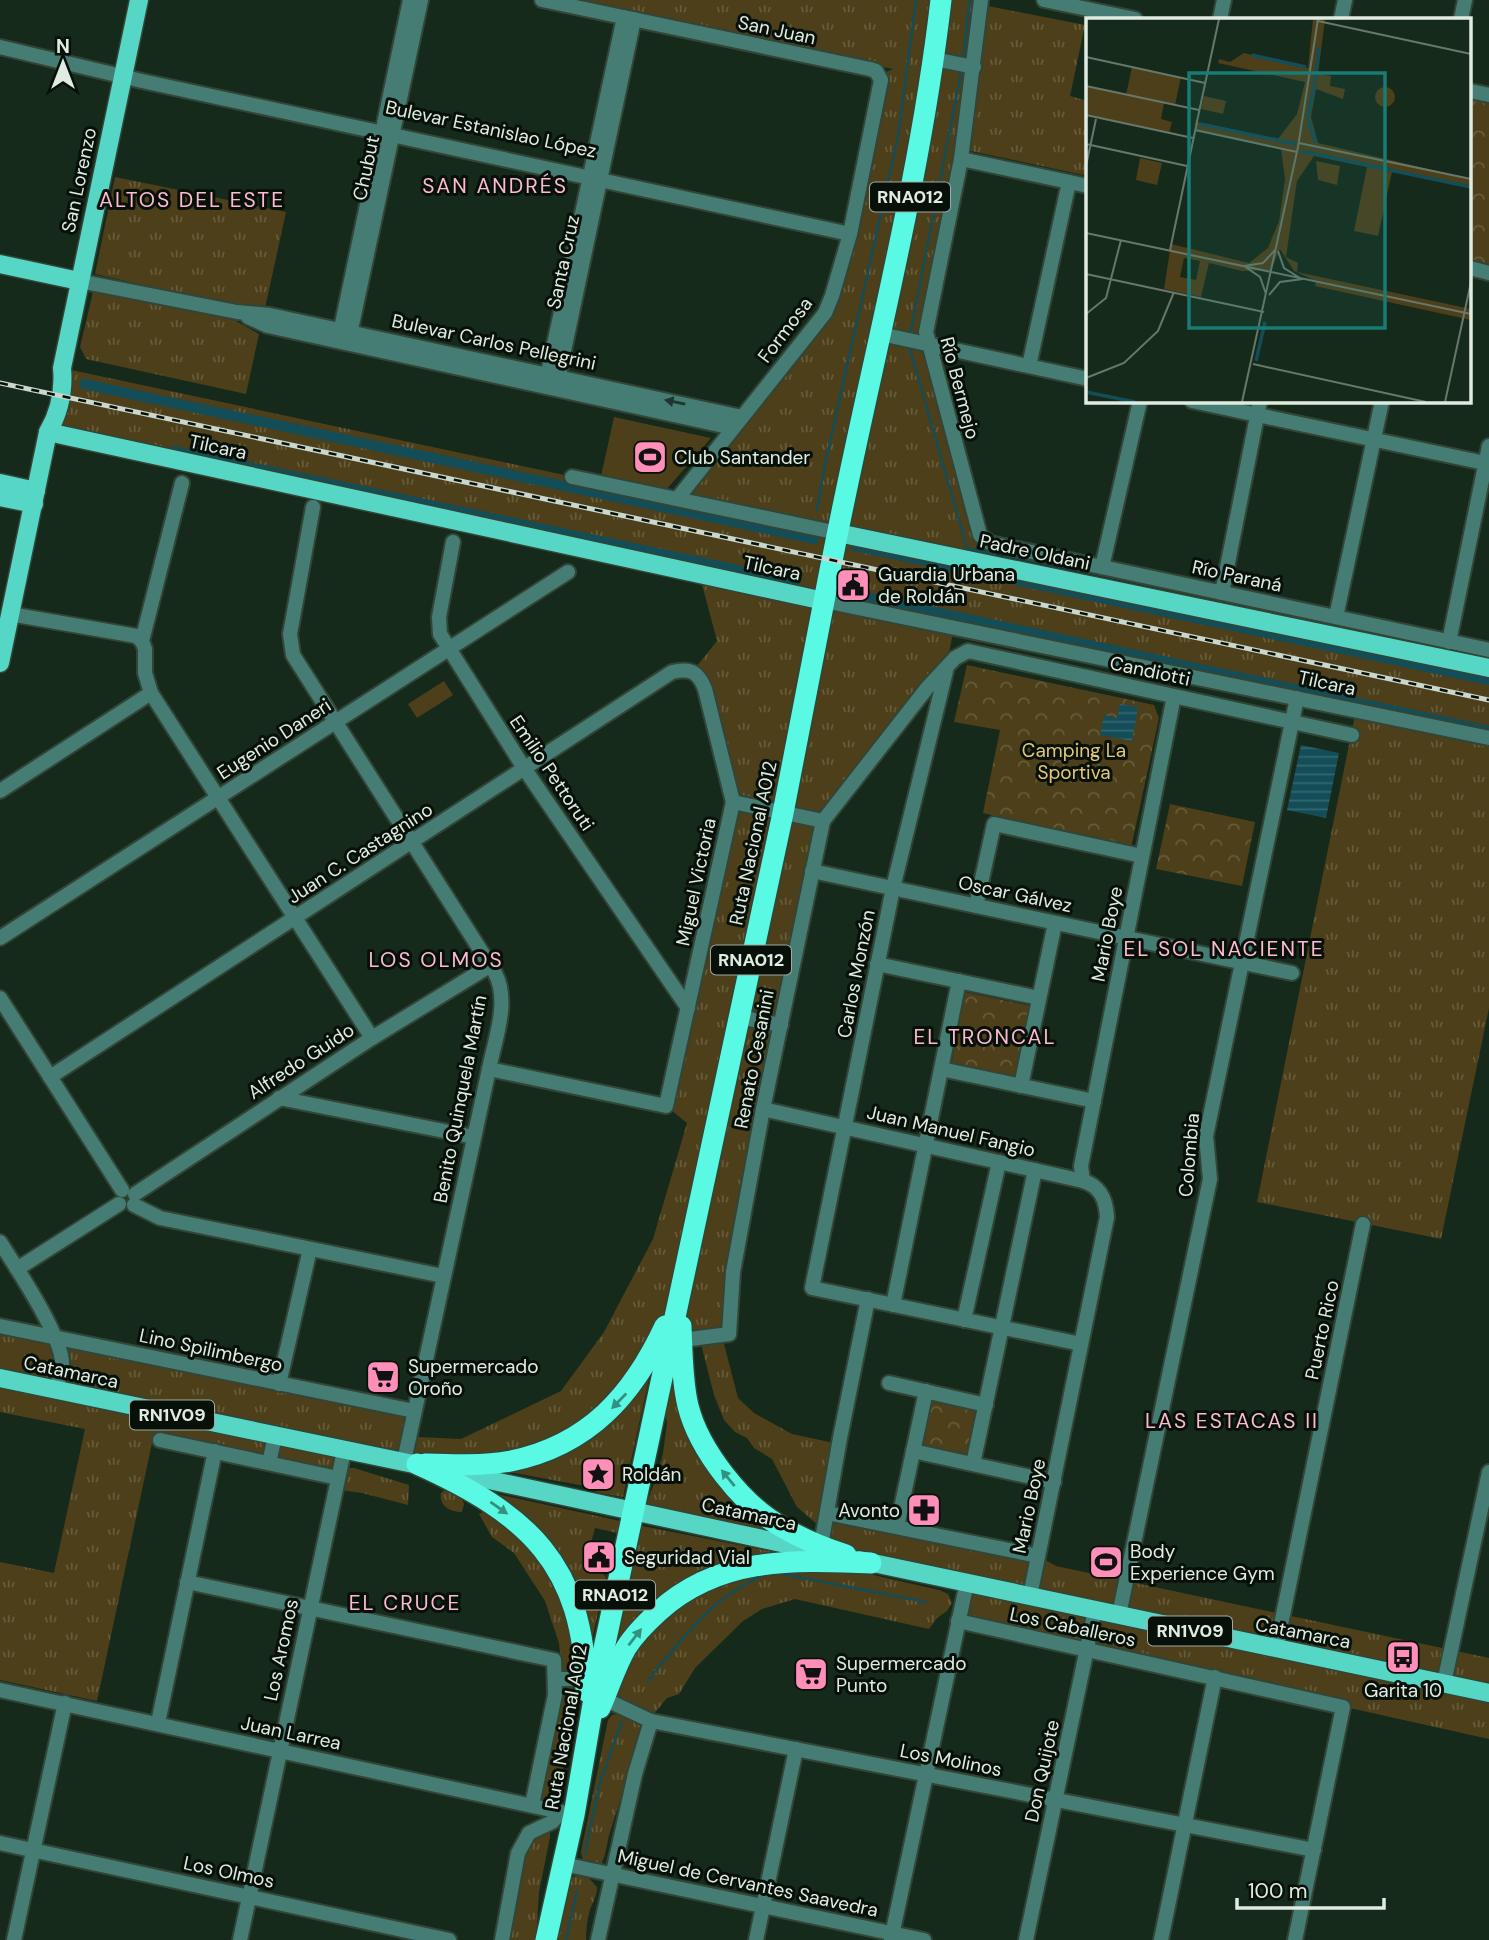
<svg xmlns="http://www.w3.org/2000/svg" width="1489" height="1940" viewBox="0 0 1489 1940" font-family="'DM Sans',sans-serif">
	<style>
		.grass { fill: url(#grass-tufts) }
		.forest { fill: url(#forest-crowns) }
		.pitch { fill: #4d3f19 }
		.water { fill: url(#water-rules) }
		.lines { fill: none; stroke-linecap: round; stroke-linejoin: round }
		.stream { stroke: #124d58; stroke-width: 2.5 }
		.canal { stroke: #124d58; stroke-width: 10 }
		.minor-casing { stroke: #324537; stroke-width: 18 }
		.major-casing { stroke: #324537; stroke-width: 21 }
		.highway-casing { stroke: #324537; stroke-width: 24 }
		.minor { stroke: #457d74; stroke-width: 14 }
		.major { stroke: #56d6c4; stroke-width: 18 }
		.highway { stroke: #5af9e4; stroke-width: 21 }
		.rail-casing { stroke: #cad7cd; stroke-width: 5 }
		.rail { stroke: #08100a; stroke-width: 2.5; stroke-dasharray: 8; stroke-linecap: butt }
		.oneway { fill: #1d362f }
		.oneway2 { fill: #359082 }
		.labels { text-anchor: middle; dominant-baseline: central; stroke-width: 6; stroke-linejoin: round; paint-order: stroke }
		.shield { fill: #08100a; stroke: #9faaa1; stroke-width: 2 }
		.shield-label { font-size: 18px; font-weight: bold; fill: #e0ece2 }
		.street-label { font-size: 19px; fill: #e0ece2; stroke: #08100a }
		.poi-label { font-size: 19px; fill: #e0ece2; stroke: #08100a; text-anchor: start }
		.park-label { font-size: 19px; fill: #e5c776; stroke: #08100a }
		.neighbourhood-label { font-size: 21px; letter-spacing: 2px; fill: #fcbbd1; stroke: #08100a }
		.inset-river { fill: none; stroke: #124d58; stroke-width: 3.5 }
		.inset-road { fill: none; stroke: #67786b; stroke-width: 2 }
		.view { fill: #197c74; fill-opacity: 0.15; stroke: #197c74; stroke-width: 3.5 }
		.inset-edge { fill: none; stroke: #e0ece2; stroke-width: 3.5 }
	</style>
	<defs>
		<pattern id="grass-tufts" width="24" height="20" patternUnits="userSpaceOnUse" patternTransform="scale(1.75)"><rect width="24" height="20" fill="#4d3f19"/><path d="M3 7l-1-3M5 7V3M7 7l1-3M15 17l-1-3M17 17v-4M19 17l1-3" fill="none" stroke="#665b3a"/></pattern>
		<pattern id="forest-crowns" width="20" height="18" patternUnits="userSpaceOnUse" patternTransform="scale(1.75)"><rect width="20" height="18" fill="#4d3f19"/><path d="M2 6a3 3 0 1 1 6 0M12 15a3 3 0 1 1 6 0" fill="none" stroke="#665b3a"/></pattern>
		<pattern id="water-rules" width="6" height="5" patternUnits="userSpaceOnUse" patternTransform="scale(1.75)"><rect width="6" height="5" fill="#124d58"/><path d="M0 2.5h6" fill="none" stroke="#346770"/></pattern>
	</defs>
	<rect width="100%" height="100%" fill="#162a1b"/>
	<g class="grass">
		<path d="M569,0H981L926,332L980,535L972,560L1489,668V1008L1441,1239L1257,1202L1356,710L954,627L946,669L823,821L763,1109L729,1334L681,1340L616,1405L511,1461L344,1451L338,1478L160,1440L152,1443L97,1701L0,1680V1562L54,1573L85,1429L0,1412V1326L423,1413L418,1437L461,1439L561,1391L604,1332L653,1239L687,1123L666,1106L733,802L693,671L717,641L699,573L48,432C46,410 51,387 62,368L677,499L825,313L879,75L893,69Z"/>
		<path d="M988,6L1085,25L1070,96L1088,101V176L971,151Z"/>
		<path d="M115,177L286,212L265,308L240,307L95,274Z"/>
		<path d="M93,292L234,320L259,334L246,394L86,359L80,347Z"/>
		<path d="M723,1340L738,1398L754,1413L792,1434L834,1443L818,1525L797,1507L772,1459L754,1448L747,1438L735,1432L724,1420L714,1395L701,1344Z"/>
		<path d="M673,1373L686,1413L776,1533L646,1504L658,1474L663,1453L667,1423L665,1412Z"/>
		<path d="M650,1374L623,1497L599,1493L585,1486L498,1470L525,1462Z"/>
		<path d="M348,1468H354L409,1485L408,1505L362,1493L340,1490L344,1473Z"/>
		<path d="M446,1489L461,1497L464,1504L462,1512C450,1512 439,1506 441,1493Z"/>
		<path d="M487,1492L620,1521L617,1533L595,1528L588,1553L591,1567L606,1576L590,1649L578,1603Z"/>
		<path d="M485,1511L497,1518L518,1538L561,1584L578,1669L573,1673L562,1671L559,1643L545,1601L514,1553L492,1537L479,1514Z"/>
		<path d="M827,1513L1038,1556L1056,1566L1489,1658V1739L958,1621L967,1582L821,1547Z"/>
		<path d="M642,1526L774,1552L769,1557L731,1566L614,1653Z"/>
		<path d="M744,1571L860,1572L939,1590L948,1594L952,1603L947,1611L937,1618L929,1629L795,1599L762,1609L743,1621L695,1668L679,1694L667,1698L653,1715L621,1703L615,1696L628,1660L670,1608Z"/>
		<path d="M566,1685H572C583,1710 561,1766 557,1795L554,1800L548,1803L538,1801L560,1711L563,1687Z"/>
		<path d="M622,1714L641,1725L644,1732C631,1764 621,1798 610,1832C606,1844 607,1858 598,1868C588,1866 582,1863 581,1852L608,1720L612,1715Z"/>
		<path d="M546,1829L550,1831V1837L539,1892L536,1940H506L520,1885L524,1853L532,1838Z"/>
		<path d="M579,1874L587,1876L597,1887C597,1897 593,1901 590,1910C587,1920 586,1929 586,1940H554L567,1880Z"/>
	</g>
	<g class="forest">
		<path d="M1470,97L1489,100V270L1470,266Z"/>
		<path d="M967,665L1154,705L1159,718L1131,848L983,813L1000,730L954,722Z"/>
		<path d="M1170,804L1255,822L1242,886L1156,869Z"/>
		<path d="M965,992L1031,1006L1017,1079L951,1066Z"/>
		<path d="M930,1399L980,1410L970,1459L919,1448Z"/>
	</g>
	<g class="pitch">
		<path d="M614,417L711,438L666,490L601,476Z"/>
		<path d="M444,681L453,695L417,718L408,704Z"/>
	</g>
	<g class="water">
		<path d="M1120,704L1138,707L1132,741L1100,735L1104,715L1117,718Z"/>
		<path d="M1301,745L1339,753L1326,818L1287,810Z"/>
	</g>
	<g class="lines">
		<g class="stream">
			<path d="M963,59L970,0"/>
			<path d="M910,336L961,72"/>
			<path d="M909,346L967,548L995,554"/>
			<path d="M817,510L824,469L898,137L916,0"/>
			<path d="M1004,555L1247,605"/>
			<path d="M778,1573L926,1602"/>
			<path d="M648,1681C681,1639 715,1593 768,1574"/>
			<path d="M585,1853L600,1782L622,1721"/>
			<path d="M566,1940L577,1891"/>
		</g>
		<g class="canal">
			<path d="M84,384L814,539"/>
			<path d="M174,451L794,582"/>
			<path d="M855,546L1489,680"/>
			<path d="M851,594L1489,731"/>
		</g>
		<g class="minor-casing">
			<g id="minor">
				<path d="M542,0L870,69L876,71L881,80L850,234L832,296L825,313L677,499"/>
				<path d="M981,0L961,159L926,332L980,535L990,543L1489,650"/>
				<path d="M1044,0L1135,19"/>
				<path d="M1220,19L1224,0"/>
				<path d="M1341,19L1345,0"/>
				<path d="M1461,19L1465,0"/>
				<path d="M0,47L142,81L850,234"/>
				<path d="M934,59L974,67"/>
				<path d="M1470,91L1489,95"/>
				<path d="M961,159L1088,186"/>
				<path d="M1470,268L1489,273"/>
				<path d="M79,281L237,312L270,315L742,417"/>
				<path d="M248,317L268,326L733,428"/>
				<path d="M881,334L1088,379"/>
				<path d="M339,338L410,0"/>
				<path d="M349,339L421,0"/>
				<path d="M1029,366L1069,182"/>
				<path d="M546,382L624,17"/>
				<path d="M557,384L634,19"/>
				<path d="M1192,401L1489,464"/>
				<path d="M572,477L838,533"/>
				<path d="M182,483L142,641L145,649V673L151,693L372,1038"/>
				<path d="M313,507L290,634L293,655L495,973C510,1001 495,1039 489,1069L404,1461"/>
				<path d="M453,542L439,617L440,634L524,768L688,1008"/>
				<path d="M1102,567L1140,401"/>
				<path d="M1222,593L1260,401"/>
				<path d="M824,601L1489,738"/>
				<path d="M10,614L125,634L136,636L142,641"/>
				<path d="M1336,617L1382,401"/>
				<path d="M1449,642L1489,446"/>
				<path d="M946,671L893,888L812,1288L1081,1344"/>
				<path d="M0,791L151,693"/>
				<path d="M733,802L823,821"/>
				<path d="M812,871L1292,973"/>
				<path d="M976,906L994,824L1142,856"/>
				<path d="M0,938L568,572"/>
				<path d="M877,964L1039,998"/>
				<path d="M0,998L122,1190"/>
				<path d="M739,1017L781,1025"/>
				<path d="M941,1069L1094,1101"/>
				<path d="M50,1077L672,672C690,668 698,671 705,689L733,802L666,1106L489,1069"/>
				<path d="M1021,1086L1055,923"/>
				<path d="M279,1098L474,1137"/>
				<path d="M763,1109L1083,1181C1100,1186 1106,1199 1107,1217L1030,1596"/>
				<path d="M1083,1181L1081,1166L1174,696"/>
				<path d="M135,1194L372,1038L491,965"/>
				<path d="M134,1205L160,1218L443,1276"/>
				<path d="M0,1242C16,1267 62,1336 62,1363C61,1372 58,1382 56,1390"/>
				<path d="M17,1269L119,1204"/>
				<path d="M893,1305L959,981"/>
				<path d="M964,1320L999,1162"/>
				<path d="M0,1326L414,1411"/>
				<path d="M675,1341L729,1334L733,1272L763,1109L823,821L927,688L955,658L968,651L1352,735"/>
				<path d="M889,1383L986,1405"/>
				<path d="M279,1384L310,1249"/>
				<path d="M160,1440L338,1478"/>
				<path d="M913,1451L1054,1482"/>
				<path d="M269,1463L275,1436"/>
				<path d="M973,1464L1035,1170"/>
				<path d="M827,1513L1038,1556"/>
				<path d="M897,1527L926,1391"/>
				<path d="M820,1551L840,1438L868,1299"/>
				<path d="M187,1582L554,1660L555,1695L532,1805"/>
				<path d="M1119,1615L1210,1179L1206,1136L1297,698"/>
				<path d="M958,1621L1343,1707L1295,1940"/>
				<path d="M1276,1649L1363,1224"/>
				<path d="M555,1679H586"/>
				<path d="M1444,1683L1489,1472"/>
				<path d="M0,1690L574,1815"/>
				<path d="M598,1696L651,1721L1314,1850"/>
				<path d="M158,1723L215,1451"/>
				<path d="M0,1843L449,1940"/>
				<path d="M563,1864L924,1940"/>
				<path d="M14,1940L65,1703"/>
				<path d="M240,1940L344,1451"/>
				<path d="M502,1940L518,1853L529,1833L552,1822L561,1812"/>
				<path d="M598,1940L635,1774L651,1721"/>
				<path d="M756,1940L796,1749"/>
				<path d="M891,1940L967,1582"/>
				<path d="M1026,1940L1095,1610"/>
				<path d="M1161,1940L1215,1677"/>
			</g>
		</g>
		<g class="major-casing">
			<g id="major">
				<path d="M0,264L79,281"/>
				<path d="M48,432L824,601"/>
				<path d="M0,483L36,491"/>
				<path d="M0,497L34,504"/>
				<path d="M838,533L1489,668"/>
				<path d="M0,663L48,432C59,413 64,390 62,368L139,0"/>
				<path d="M0,1378L471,1476L818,1551"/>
				<path d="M859,1560L1489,1693"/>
			</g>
		</g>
		<g class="highway-casing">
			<g id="highway">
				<path d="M832,561C868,374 919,190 941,0"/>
				<path d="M681,1326C682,1351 682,1381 688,1406C699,1450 742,1505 782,1527C802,1539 824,1548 846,1555"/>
				<path d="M417,1464C528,1514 584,1564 586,1691"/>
				<path d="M425,1464C454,1465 483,1466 511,1461C589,1445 633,1395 665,1326"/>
				<path d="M600,1708C609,1688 615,1667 626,1648C634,1635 646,1623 658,1612C719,1556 794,1560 871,1563"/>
				<path d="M546,1940L574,1815L597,1681L783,813L831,565"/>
			</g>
		</g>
		<use href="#minor" class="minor"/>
		<use href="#major" class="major"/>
		<use href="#highway" class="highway"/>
		<g class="rail-casing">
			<path id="rail" d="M0,383L1489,700"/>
		</g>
		<use href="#rail" class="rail"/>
	</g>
	<defs><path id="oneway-solid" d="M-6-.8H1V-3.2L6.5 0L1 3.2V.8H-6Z" transform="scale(1.75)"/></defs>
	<use class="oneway" href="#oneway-solid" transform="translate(675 402) rotate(-168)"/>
	<g class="oneway2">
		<use href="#oneway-solid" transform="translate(619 1401) rotate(134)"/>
		<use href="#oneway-solid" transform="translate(728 1478) rotate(-129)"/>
		<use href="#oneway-solid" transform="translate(499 1508) rotate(35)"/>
		<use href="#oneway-solid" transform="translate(635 1637) rotate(-52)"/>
	</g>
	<defs>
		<g id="stadium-square" transform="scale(1.75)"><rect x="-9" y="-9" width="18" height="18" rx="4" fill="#ff8eb9" stroke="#08100a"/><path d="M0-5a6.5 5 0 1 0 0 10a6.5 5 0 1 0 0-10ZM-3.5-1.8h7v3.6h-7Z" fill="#111"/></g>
		<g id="civic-square" transform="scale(1.75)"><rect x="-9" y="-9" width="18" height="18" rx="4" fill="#ff8eb9" stroke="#08100a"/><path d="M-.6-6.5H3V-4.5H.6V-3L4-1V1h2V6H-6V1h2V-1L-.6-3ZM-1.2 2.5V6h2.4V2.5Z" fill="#111"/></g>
		<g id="supermarket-square" transform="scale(1.75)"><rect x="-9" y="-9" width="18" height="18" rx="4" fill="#ff8eb9" stroke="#08100a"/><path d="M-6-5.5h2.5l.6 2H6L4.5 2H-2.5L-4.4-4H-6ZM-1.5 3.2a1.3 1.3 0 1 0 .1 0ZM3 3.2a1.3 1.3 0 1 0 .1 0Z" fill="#111"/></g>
		<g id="sight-square" transform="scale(1.75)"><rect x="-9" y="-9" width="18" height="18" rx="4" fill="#ff8eb9" stroke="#08100a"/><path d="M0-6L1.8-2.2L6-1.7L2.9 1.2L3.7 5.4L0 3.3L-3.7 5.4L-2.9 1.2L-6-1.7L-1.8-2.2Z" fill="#111"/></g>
		<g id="pharmacy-square" transform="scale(1.75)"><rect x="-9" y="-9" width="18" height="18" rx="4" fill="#ff8eb9" stroke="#08100a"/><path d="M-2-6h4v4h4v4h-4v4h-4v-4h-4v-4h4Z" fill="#111"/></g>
		<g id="bus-square" transform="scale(1.75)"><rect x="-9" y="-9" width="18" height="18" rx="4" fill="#ff8eb9" stroke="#08100a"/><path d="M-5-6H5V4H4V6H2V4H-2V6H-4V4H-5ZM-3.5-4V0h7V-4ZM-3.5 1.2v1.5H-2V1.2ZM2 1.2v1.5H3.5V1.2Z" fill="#111"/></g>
	</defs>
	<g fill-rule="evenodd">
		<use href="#stadium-square" x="650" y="457"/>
		<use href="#civic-square" x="853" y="585"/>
		<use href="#supermarket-square" x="383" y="1377"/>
		<use href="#sight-square" x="598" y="1474"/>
		<use href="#pharmacy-square" x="924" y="1510"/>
		<use href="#civic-square" x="599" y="1557"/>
		<use href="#stadium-square" x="1106" y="1562"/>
		<use href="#bus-square" x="1403" y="1657"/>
		<use href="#supermarket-square" x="811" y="1674"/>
	</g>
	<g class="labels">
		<g class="shield">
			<rect x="870" y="182.5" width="80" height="29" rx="5"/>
			<rect x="711" y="945.5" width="80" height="29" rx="5"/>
			<rect x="130" y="1400.5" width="84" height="29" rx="5"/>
			<rect x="575" y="1580.5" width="80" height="29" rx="5"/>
			<rect x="1148" y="1616.5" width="84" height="29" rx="5"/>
		</g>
		<g class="shield-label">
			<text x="910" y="197">RNA012</text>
			<text x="751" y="960">RNA012</text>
			<text x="172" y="1415">RN1V09</text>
			<text x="615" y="1595">RNA012</text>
			<text x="1190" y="1631">RN1V09</text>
		</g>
		<g class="street-label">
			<text transform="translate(777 30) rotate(12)">San Juan</text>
			<text transform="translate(491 129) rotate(12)">Bulevar Estanislao López</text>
			<text transform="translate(366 168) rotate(-78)">Chubut</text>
			<text transform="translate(79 180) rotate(-78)">San Lorenzo</text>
			<text transform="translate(563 262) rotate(-78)">Santa Cruz</text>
			<text transform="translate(785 330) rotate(-53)">Formosa</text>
			<text transform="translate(494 342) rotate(12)">Bulevar Carlos Pellegrini</text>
			<text transform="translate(960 388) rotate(75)">Río Bermejo</text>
			<text transform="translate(218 447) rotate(12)">Tilcara</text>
			<text transform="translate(1035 552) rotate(12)">Padre Oldani</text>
			<text transform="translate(772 568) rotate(12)">Tilcara</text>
			<text transform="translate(1237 576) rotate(12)">Río Paraná</text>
			<text transform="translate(1150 671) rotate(12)">Candiotti</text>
			<text transform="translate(1327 683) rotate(12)">Tilcara</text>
			<text transform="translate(274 739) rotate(-33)">Eugenio Daneri</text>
			<text transform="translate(552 773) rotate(56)">Emilio Pettoruti</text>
			<text transform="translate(753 843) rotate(-78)">Ruta Nacional A012</text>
			<text transform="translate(360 853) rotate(-33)">Juan C. Castagnino</text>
			<text transform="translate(696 882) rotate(-78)">Miguel Victoria</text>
			<text transform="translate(1015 894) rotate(12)">Oscar Gálvez</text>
			<text transform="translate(1107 934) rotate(-79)">Mario Boye</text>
			<text transform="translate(856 974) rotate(-79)">Carlos Monzón</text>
			<text transform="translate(754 1059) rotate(-79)">Renato Cesanini</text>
			<text transform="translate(301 1061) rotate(-33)">Alfredo Guido</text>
			<text transform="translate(460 1099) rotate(-79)">Benito Quinquela Martín</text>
			<text transform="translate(951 1131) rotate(13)">Juan Manuel Fangio</text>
			<text transform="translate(1189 1155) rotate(-85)">Colombia</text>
			<text transform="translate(1322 1330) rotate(-78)">Puerto Rico</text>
			<text transform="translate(211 1350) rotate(12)">Lino Spilimbergo</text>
			<text transform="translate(71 1372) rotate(12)">Catamarca</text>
			<text transform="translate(1029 1506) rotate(-78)">Mario Boye</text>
			<text transform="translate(749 1514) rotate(12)">Catamarca</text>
			<text transform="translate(1073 1627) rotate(12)">Los Caballeros</text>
			<text transform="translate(1303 1633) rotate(11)">Catamarca</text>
			<text transform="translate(281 1650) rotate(-78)">Los Aromos</text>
			<text transform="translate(566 1727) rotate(-80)">Ruta Nacional A012</text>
			<text transform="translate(291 1733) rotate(12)">Juan Larrea</text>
			<text transform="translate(951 1760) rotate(11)">Los Molinos</text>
			<text transform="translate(1042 1771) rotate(-78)">Don Quijote</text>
			<text transform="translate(229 1872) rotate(12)">Los Olmos</text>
			<text transform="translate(748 1883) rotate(12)">Miguel de Cervantes Saavedra</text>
		</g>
		<g class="poi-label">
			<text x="674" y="457">Club Santander</text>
			<text x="878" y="574">Guardia Urbana<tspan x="878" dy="22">de Roldán</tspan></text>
			<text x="408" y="1366">Supermercado<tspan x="408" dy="22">Oroño</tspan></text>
			<text x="622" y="1474">Roldán</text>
			<text x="900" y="1510" text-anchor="end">Avonto</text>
			<text x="1130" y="1551">Body<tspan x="1130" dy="22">Experience Gym</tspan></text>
			<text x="624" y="1557">Seguridad Vial</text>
			<text x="836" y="1663">Supermercado<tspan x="836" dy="22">Punto</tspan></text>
			<text x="1403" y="1690" text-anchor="middle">Garita 10</text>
		</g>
		<g class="park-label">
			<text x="1074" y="750">Camping La<tspan x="1074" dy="22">Sportiva</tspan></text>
		</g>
		<g class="neighbourhood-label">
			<text x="495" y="186">SAN ANDRÉS</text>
			<text x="192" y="200">ALTOS DEL ESTE</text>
			<text x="1224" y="949">EL SOL NACIENTE</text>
			<text x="436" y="960">LOS OLMOS</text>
			<text x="985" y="1037">EL TRONCAL</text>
			<text x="1232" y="1421">LAS ESTACAS II</text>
			<text x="405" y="1603">EL CRUCE</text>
		</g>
	</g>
	<g transform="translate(1086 18)">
		<rect width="385" height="385" fill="#162a1b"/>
		<path d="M227,1H239L232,56L245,58L244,68L259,71L257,81L230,71L225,99L232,125L385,161V170L306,154L292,218L268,213L281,149L228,138L211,163L200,239L212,245L211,254L385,291V302L229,268L230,263L208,253L194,231L185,252L156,253L123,245L115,279L78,271L85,226L163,245L182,230L193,203L199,161L195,131L109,112L111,104L192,121L211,96L219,64L132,45L133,41L144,44L158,35L222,50ZM98,240L114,243L110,262L94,259ZM118,78L140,83L137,96L115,91Z" fill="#4d3f19" fill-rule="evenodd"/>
		<path d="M46,49L95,59L89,87L78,85L75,101L86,104L83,115L0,97V68L40,77ZM289 79a10 10 0 1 1 20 0a10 10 0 1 1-20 0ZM230,143L254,148L251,167L232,162Z" fill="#4d3f19"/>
		<path d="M57,54L92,62L89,73L56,61ZM18,76L52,83L50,92L16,85ZM54,140L76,145L71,167L50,162Z" fill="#4d3f19"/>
		<path class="inset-river" d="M166,37L220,49M229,63L233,29M222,99L229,65M222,101L230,126M114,106L210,126M215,133L304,152M304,152L385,169M170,343L179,304M0,374L49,384"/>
		<path class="inset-road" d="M232,3L385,36M0,39L119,65M0,68L113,92M0,97L107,120M110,108L133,1M109,112L211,134M213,125L385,161M0,126L101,148M212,129L232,1M0,148L10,101M0,215L385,296M84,232L111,104M192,233L198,250L214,260M158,248L174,259L180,276M158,248L177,245L189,232M0,256L178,294M183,277L194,264L217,261M0,296L20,280L35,222M167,346L340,384M0,360L38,345L72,313L88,274M156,384L212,129M359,384L385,264"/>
		<path class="view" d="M103,55H299V310H103Z"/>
		<rect width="385" height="385" class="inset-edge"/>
	</g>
	<g transform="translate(63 63)" stroke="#08100a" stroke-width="5" paint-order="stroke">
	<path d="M0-5L12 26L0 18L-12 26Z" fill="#e0ece2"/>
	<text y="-10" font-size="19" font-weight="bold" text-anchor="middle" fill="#e0ece2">N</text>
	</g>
	<path d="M1237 1898v10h147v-10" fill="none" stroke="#e0ece2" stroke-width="3.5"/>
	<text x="1248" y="1898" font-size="21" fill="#e0ece2" stroke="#08100a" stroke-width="5" paint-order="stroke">100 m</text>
</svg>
